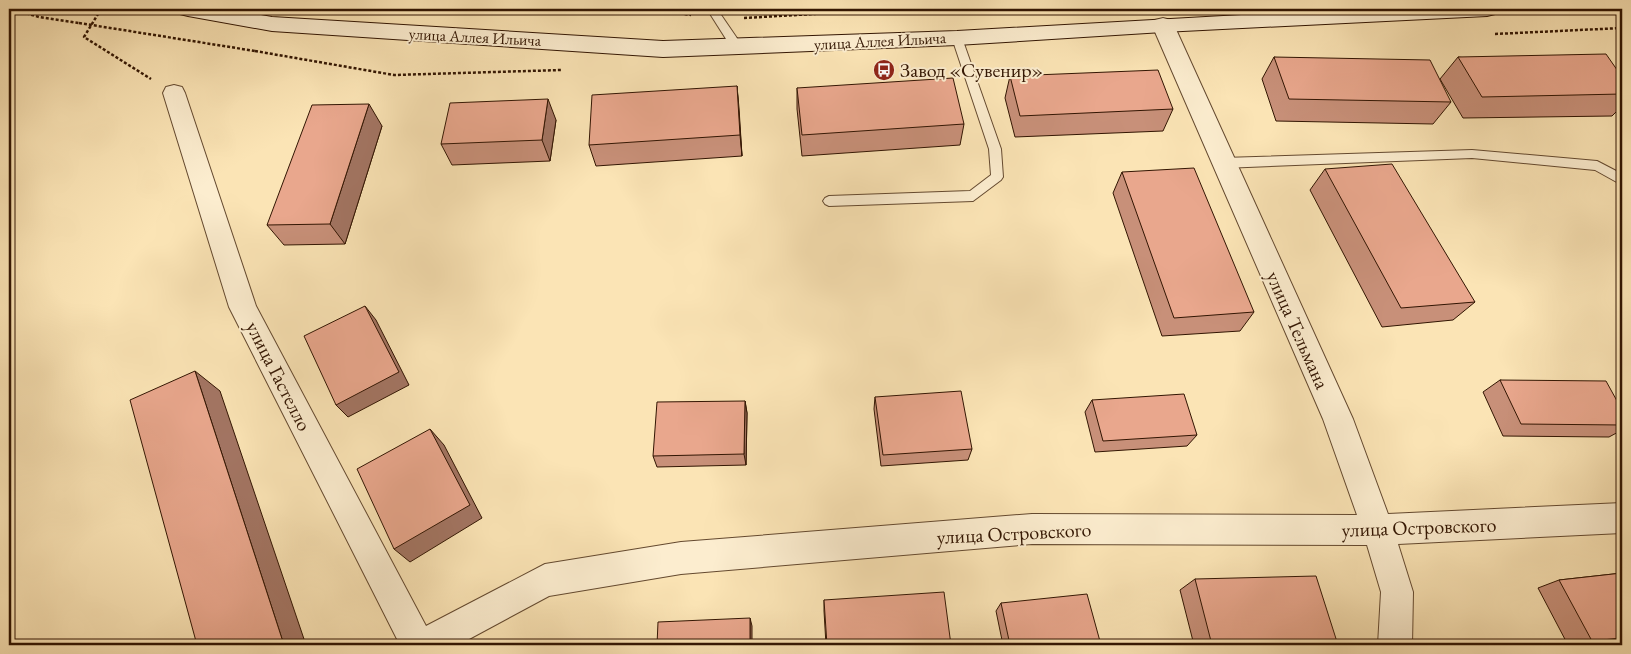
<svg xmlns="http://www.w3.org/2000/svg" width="1631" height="654" viewBox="0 0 1631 654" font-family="'EB Garamond',serif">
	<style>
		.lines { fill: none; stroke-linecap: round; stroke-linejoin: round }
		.lane-casing { stroke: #64492f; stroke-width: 2 }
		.street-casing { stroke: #64492f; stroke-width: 2 }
		.secondary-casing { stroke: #321502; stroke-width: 2 }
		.path { stroke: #321502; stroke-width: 2.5; stroke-dasharray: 3 2; stroke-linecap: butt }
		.lane { fill: #fcedcf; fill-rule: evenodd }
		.street { fill: #fcedcf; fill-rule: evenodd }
		.secondary { fill: #fcedcf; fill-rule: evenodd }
		.path-bridge { stroke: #321502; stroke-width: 2.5; stroke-dasharray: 3 2; stroke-linecap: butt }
		.wall { fill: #c89079; stroke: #321502 }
		.shaded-wall { fill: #a37563; stroke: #321502 }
		.building { fill: #e9a78d; stroke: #321502 }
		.labels { text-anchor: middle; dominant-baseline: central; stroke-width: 4; stroke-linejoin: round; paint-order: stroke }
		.far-street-label { font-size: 16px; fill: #321502; stroke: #fcedcf }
		.poi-label { font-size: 20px; fill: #321502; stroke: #fcedcf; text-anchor: start }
		.street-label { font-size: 20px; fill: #321502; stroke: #fcedcf }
	</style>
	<rect width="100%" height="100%" fill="#fbe4b5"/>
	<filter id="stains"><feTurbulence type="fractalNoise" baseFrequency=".004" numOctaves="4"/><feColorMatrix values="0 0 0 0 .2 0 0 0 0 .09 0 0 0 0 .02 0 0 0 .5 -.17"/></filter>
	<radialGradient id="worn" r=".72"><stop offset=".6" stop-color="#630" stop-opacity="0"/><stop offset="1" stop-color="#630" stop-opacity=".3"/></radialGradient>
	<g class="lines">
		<g class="lane-casing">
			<g id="lane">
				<path d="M707,9H717L743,47L741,50H733Z"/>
				<path d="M957,34L962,38L1001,149L1003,177L1001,180L973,201L829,206L825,204L823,201L825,198L829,196L970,191L991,175L989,149L952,38Z"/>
				<path d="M1472,150L1597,161L1622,174V185L1595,170L1472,158L1223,168L1219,166L1217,163L1219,160L1223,158Z"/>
			</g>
		</g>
		<g class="street-casing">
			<path id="street" d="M1163,18L1171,20L1174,25L1353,419L1388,514L1622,503V533L1398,544L1413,592L1412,645H1378L1381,592L1367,545L1032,544L681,574L549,596L458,645H400L229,307L163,93L166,87L174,85L182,87L185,93L256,306L426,626L545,564L681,542L1032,514L1357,515L1323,419L1152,25L1155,20Z"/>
		</g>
		<g class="secondary-casing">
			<path id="secondary" d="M178,9H226L272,17L663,41L957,31L1348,9H1498L1495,14L1487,16L1163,32L957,45L663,57L272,31L188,16L180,14Z"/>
		</g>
		<g class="path">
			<path d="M12,9L39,17L79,23"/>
			<path d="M101,9L84,37L151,79"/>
			<path d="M650,9L691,15"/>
			<path d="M744,18L901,9"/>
			<path d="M1495,34L1622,28"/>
			<path d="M255,51L394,75L562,70"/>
		</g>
		<use href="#lane" class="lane"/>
		<use href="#street" class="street"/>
		<use href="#secondary" class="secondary"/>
		<path class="path-bridge" d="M79,23L255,51"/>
	</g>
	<g class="wall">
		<path d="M1274,57L1451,102L1433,124L1276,121L1262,79Z"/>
		<path d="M1458,57L1622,77V106L1612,116L1463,118L1440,79Z"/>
		<path d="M1010,76L1173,109L1163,131L1015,137L1005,98Z"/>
		<path d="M737,86L742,156L596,166L589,145Z"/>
		<path d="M797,88L964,124L960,145L802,156L797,109Z"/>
		<path d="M556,120L550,161L452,165L441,144Z"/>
		<path d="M382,126L345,244L284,245L267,225Z"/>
		<path d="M1325,169L1475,302L1453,320L1382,327L1310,190Z"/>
		<path d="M1122,172L1254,312L1240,331L1162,336L1113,193Z"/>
		<path d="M1500,380L1622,410V430L1609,437L1503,436L1483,392Z"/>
		<path d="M875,397L972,449L968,460L881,466L874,409Z"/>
		<path d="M1092,400L1197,435L1187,446L1095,452L1085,412Z"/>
		<path d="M745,401L747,413L746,465L657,467L653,456Z"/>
		<path d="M1622,573V643L1596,645H1568L1538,588L1559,580Z"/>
		<path d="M1195,579L1338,645H1194L1180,590Z"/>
		<path d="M824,600L951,645H826L824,611Z"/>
		<path d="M1001,603L1101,645H1003L996,611Z"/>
	</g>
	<g class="shaded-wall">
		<path d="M737,86L739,108L742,156L740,135Z"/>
		<path d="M548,99L556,120L550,161L542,140Z"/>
		<path d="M369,104L382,126L345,244L330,224Z"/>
		<path d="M365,306L376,320L409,385L348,417L336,405Z"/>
		<path d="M195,371L220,391L306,645H284Z"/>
		<path d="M745,401L747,413L746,465L744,454Z"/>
		<path d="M430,429L444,445L482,518L410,562L394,549Z"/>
		<path d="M750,618L752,626V645H750Z"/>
	</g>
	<g class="building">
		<path d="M1606,54L1622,77V94L1482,97L1458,57Z"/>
		<path d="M1274,57L1430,60L1451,102L1289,99Z"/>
		<path d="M1158,70L1173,109L1020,116L1010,76Z"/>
		<path d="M953,78L964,124L802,135L797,88Z"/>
		<path d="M737,86L740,135L589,145L592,95Z"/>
		<path d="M548,99L542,140L441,144L450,103Z"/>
		<path d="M369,104L330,224L267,225L312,105Z"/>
		<path d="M1392,164L1475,302L1401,308L1325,169Z"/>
		<path d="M1194,168L1254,312L1174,318L1122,172Z"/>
		<path d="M365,306L399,372L336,405L304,336Z"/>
		<path d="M195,371L284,645H197L130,400Z"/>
		<path d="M1500,380L1606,381L1622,410V425L1521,424Z"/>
		<path d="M961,391L972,449L883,455L875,397Z"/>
		<path d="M1184,394L1197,435L1103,441L1092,400Z"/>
		<path d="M745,401L744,454L653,456L657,402Z"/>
		<path d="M430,429L470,505L394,549L357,469Z"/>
		<path d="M1622,573V638L1592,641L1559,580Z"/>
		<path d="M1316,576L1338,645H1212L1195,579Z"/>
		<path d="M944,592L951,645H827L824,600Z"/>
		<path d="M1087,594L1101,645H1010L1001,603Z"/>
		<path d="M750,618V645H657L658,622Z"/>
	</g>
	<defs>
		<g id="bus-disc" transform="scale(1.125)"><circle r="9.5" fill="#8f2418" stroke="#fcedcf"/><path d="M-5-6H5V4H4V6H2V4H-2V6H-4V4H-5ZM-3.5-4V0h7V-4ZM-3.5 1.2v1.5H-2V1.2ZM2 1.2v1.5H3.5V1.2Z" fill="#fff"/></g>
	</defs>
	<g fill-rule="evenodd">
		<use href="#bus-disc" x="884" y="70"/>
	</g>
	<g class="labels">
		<g class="far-street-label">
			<text transform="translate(475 37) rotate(3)">улица Аллея Ильича</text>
			<text transform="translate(880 41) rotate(-3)">улица Аллея Ильича</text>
		</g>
		<g class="poi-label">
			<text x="900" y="70">Завод «Сувенир»</text>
		</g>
		<g class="street-label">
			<text transform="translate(1298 330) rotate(66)">улица Тельмана</text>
			<text transform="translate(279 376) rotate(63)">улица Гастелло</text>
			<text transform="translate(1419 527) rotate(-2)">улица Островского</text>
			<text transform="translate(1014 533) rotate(-3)">улица Островского</text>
		</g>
	</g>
	<rect width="1631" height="654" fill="none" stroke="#fbe4b5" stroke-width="30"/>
	<rect x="10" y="10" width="1611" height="634" fill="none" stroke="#321502" stroke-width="2.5"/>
	<rect x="15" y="15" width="1601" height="624" fill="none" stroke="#321502"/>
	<rect width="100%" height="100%" filter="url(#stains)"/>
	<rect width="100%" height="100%" fill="url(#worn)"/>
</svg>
